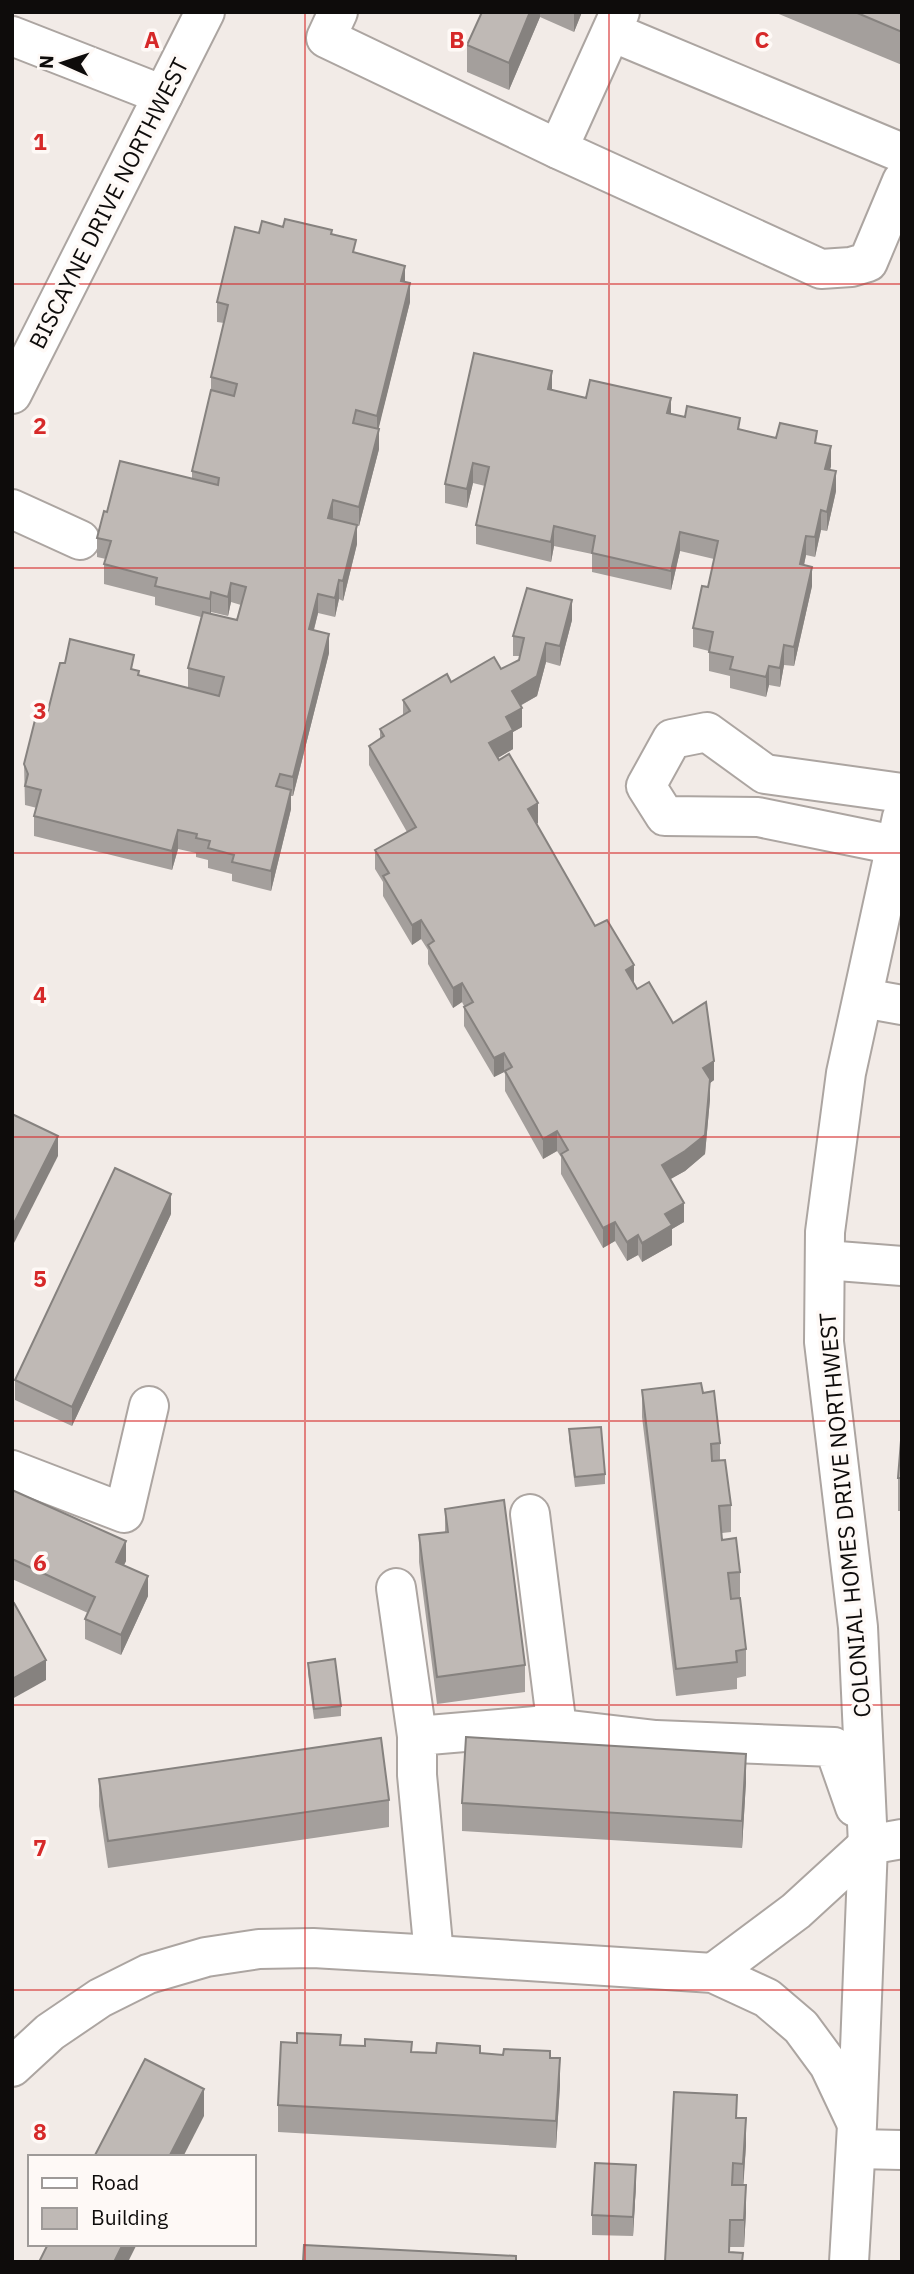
<svg xmlns="http://www.w3.org/2000/svg" width="914" height="2274" viewBox="0 0 914 2274" font-family="'IBM Plex Sans',sans-serif">
	<style>
		.lines { fill: none; stroke-linecap: round; stroke-linejoin: round }
		.minor-casing { stroke: #aca5a1; stroke-width: 42 }
		.minor { stroke: #fff; stroke-width: 38 }
		.wall { fill: #a49f9c; fill-rule: evenodd }
		.shaded-wall { fill: #86827f }
		.building { fill: #bfb9b5; stroke: #86827f; stroke-width: 2 }
		.grid { fill: none; stroke: #d62828; stroke-width: 2; stroke-opacity: 0.55 }
		.labels { text-anchor: middle; dominant-baseline: central; stroke-width: 7; stroke-linejoin: round; paint-order: stroke }
		.street-label { font-size: 23px; fill: #0e0c0b; stroke: #fef9f6 }
		.grid-label { font-size: 23px; text-anchor: middle; font-weight: bold; fill: #d62828; stroke: #fef9f6; stroke-width: 7; stroke-linejoin: round; paint-order: stroke }
	</style>
	<rect width="100%" height="100%" fill="#f2ebe7"/>
	<g class="lines">
		<g class="minor-casing">
			<g id="minor">
				<path d="M338,12L326,38L558,149L821,269L851,267L868,262L902,181"/>
				<path d="M612,32L902,153"/>
				<path d="M12,36L163,95"/>
				<path d="M558,149L620,12"/>
				<path d="M12,394L205,12"/>
				<path d="M12,509L80,540"/>
				<path d="M895,845L758,817L665,816L646,786L672,739L707,732L765,774L902,793"/>
				<path d="M863,998L902,1005"/>
				<path d="M825,1260L902,1266"/>
				<path d="M12,1470L124,1513L149,1406"/>
				<path d="M530,1514L557,1728"/>
				<path d="M396,1588L417,1736"/>
				<path d="M868,1845L902,1839"/>
				<path d="M434,1955L417,1775V1736L536,1726L656,1740L834,1747L855,1807"/>
				<path d="M713,1973L796,1911L868,1845"/>
				<path d="M12,2067L50,2032L100,1998L148,1974L206,1957L259,1949L313,1948L434,1955L713,1973L767,1998L801,2027L829,2065L855,2120"/>
				<path d="M856,2149L902,2150"/>
				<path d="M849,2262L857,2125L868,1845L858,1627L824,1342L825,1232L846,1073L902,817"/>
			</g>
		</g>
		<use href="#minor" class="minor"/>
	</g>
	<g class="wall">
		<path d="M482,12H582L574,32L540,17L509,90L467,72V45Z"/>
		<path d="M774,12H902V65Z"/>
		<path d="M283,227L332,234L356,253L405,282L410,302L378,429L379,449L359,526H357V544L343,601L339,599L335,617L318,613L314,630L329,653L293,796H291V809L271,891L232,881V874L208,868V860L196,857V853L178,849L172,870L34,836V816L37,808L25,805L24,764L47,715L134,669L139,676L219,696L188,688V668L201,617L155,605V597L104,584V564L106,559L97,557V538L107,512L192,479V471L211,393V377L224,323L217,322V302L259,233ZM231,602L241,605L237,620L211,614V612L228,616Z"/>
		<path d="M552,390L586,398L671,414L776,438L817,443L831,466L830,470L836,491L827,531L821,530L815,557L806,555L804,565L812,586L794,666L784,665L780,687L769,685L766,697L730,688V676L709,671V651L693,647V628L708,587L714,559L680,551L671,590L592,572V554L554,546L551,562L476,544V525L485,486L473,483L467,508L445,503V484Z"/>
		<path d="M572,620L560,666L546,662L537,696L520,706L522,727L513,732V749L498,758L538,823L536,824L595,926L637,989L673,1023L714,1080L710,1083V1099L705,1154L685,1171L670,1179L684,1222L672,1229V1245L642,1262L638,1255L627,1261L615,1241L603,1248L561,1174V1157L557,1151L543,1159L505,1091V1074L504,1072L494,1077L464,1026V1006L462,1002L453,1008L428,964V950L421,939L412,945L383,896V882L375,869V850L407,832L369,765V746L380,739V729L403,716V700L451,682L501,669L519,660V656H513V636Z"/>
		<path d="M171,1214L72,1426L15,1400V1380Z"/>
		<path d="M642,1390L703,1393L720,1443V1460L731,1505V1532L722,1533V1540L740,1572V1599L746,1649V1676L737,1678V1689L676,1696L642,1417Z"/>
		<path d="M902,1428V1511H898V1478Z"/>
		<path d="M569,1429L605,1474V1484L575,1487L569,1439Z"/>
		<path d="M12,1490L126,1561L124,1565L148,1596L121,1655L85,1639V1619L88,1613L12,1579Z"/>
		<path d="M445,1509L525,1665V1692L437,1704L419,1562V1535L445,1532Z"/>
		<path d="M308,1663L341,1706V1716L314,1719L308,1673Z"/>
		<path d="M99,1779L389,1800V1827L108,1868L99,1806Z"/>
		<path d="M746,1782L742,1848L462,1831V1803Z"/>
		<path d="M341,2045L412,2052L480,2053L550,2058L560,2085L556,2148L278,2132V2105Z"/>
		<path d="M737,2118L746,2145L743,2185L746,2212L744,2247H730V2252L665,2262Z"/>
		<path d="M636,2184L633,2236L592,2235V2215Z"/>
	</g>
	<g class="shaded-wall">
		<path d="M530,12H540V17L509,90V63Z"/>
		<path d="M574,12H582L574,32Z"/>
		<path d="M405,266V285L401,281Z"/>
		<path d="M410,283V302L377,435V416Z"/>
		<path d="M552,371V390L548,389Z"/>
		<path d="M671,398V418L667,413Z"/>
		<path d="M379,429V449L359,526V507Z"/>
		<path d="M831,446V466L825,488V469Z"/>
		<path d="M473,463V483L467,508V489Z"/>
		<path d="M836,471V491L827,531V512Z"/>
		<path d="M333,500V520L328,518Z"/>
		<path d="M821,510V530L815,557V537Z"/>
		<path d="M357,525V544L343,601V581Z"/>
		<path d="M554,526V546L551,562V542Z"/>
		<path d="M680,532V551L671,590V571Z"/>
		<path d="M806,536V555L800,583V564Z"/>
		<path d="M812,567V586L794,666V647Z"/>
		<path d="M339,580V599L335,617V598Z"/>
		<path d="M231,583V602L228,616V597Z"/>
		<path d="M211,592V612L210,619V599Z"/>
		<path d="M318,594V613L309,648V629Z"/>
		<path d="M572,600V620L560,666V646Z"/>
		<path d="M329,634V653L293,796V777Z"/>
		<path d="M546,643V662L537,696L512,710V691Z"/>
		<path d="M784,645V665L780,687V668Z"/>
		<path d="M769,666V685L766,697V677Z"/>
		<path d="M522,708V727L513,732V749L489,763V743L506,717Z"/>
		<path d="M291,790V809L271,891V871Z"/>
		<path d="M538,803V823L528,829V809Z"/>
		<path d="M178,830V849L172,870V851Z"/>
		<path d="M421,920V939L412,945V925Z"/>
		<path d="M634,965V984L626,970Z"/>
		<path d="M462,983V1002L453,1008V988Z"/>
		<path d="M504,1053V1072L494,1077V1058Z"/>
		<path d="M714,1061V1080L710,1083V1099L705,1154L685,1171L662,1184V1165L703,1068Z"/>
		<path d="M557,1131V1151L543,1159V1139Z"/>
		<path d="M58,1136V1156L12,1247V1227Z"/>
		<path d="M171,1194V1214L72,1426V1407Z"/>
		<path d="M684,1203V1222L672,1229V1245L642,1262V1243L665,1214Z"/>
		<path d="M615,1222V1241L603,1248V1228Z"/>
		<path d="M638,1235V1255L627,1261V1242Z"/>
		<path d="M126,1541V1561L116,1581V1562Z"/>
		<path d="M148,1576V1596L121,1655V1635Z"/>
		<path d="M46,1660V1680L12,1699V1679Z"/>
		<path d="M746,1754V1782L742,1848V1821Z"/>
		<path d="M560,2058V2085L556,2148V2121Z"/>
		<path d="M204,2089V2116L183,2157H169Z"/>
		<path d="M746,2118V2145L743,2191V2164Z"/>
		<path d="M636,2165V2184L633,2236V2217Z"/>
		<path d="M746,2185V2212L744,2247V2220Z"/>
		<path d="M123,2244H137L128,2262H114Z"/>
	</g>
	<g class="building">
		<path d="M482,12H530L509,63L467,45Z"/>
		<path d="M855,12H902V32Z"/>
		<path d="M285,219L332,230L331,234L356,240L353,252L405,266L401,281L410,283L377,416L356,410L353,423L379,429L359,507L333,500L328,518L357,525L343,581L339,580L335,598L318,594L309,629L329,634L293,777L280,774L276,786L291,790L271,871L232,862L234,855L208,848L210,841L196,838L197,834L178,830L172,851L34,816L41,790L25,786L28,774L24,764L37,712L47,715L60,663H65L70,639L134,655L131,669L139,671L138,675L219,696L224,677L188,668L203,612L237,620L246,587L231,583L228,597L211,592L210,599L155,586L157,578L104,564L111,541L97,538L104,511L107,512L120,461L218,485L219,478L192,471L211,390L234,396L237,384L211,377L228,305L217,302L235,227L259,233L262,221L283,227Z"/>
		<path d="M474,353L552,371L548,389L586,398L590,380L671,398L667,413L685,417L687,406L740,418L738,429L776,438L780,423L817,431L815,443L831,446L825,469L836,471L827,512L821,510L815,537L806,536L800,564L812,567L794,647L784,645L780,668L769,666L766,677L730,669L733,657L709,652L713,632L693,628L702,586L708,587L718,541L680,532L671,571L592,553L595,536L554,526L551,542L476,525L489,467L473,463L467,489L445,484Z"/>
		<path d="M527,588L572,600L560,646L546,643L537,676L512,691L522,708L506,717L513,730L489,743L499,760L509,754L538,803L528,809L595,926L607,920L634,965L626,970L637,989L649,982L673,1023L706,1002L714,1061L703,1068L710,1079L705,1135L685,1151L662,1165L684,1203L665,1214L672,1225L642,1243L638,1235L627,1242L615,1222L603,1228L561,1154L568,1150L557,1131L543,1139L505,1071L512,1067L504,1053L494,1058L464,1007L473,1002L462,983L453,988L428,945L434,941L421,920L412,925L383,876L389,873L375,850L416,827L369,746L384,736L380,729L410,711L403,700L447,674L451,682L494,657L501,669L519,660L524,638L513,636Z"/>
		<path d="M12,1114L58,1136L12,1227Z"/>
		<path d="M115,1168L171,1194L72,1407L15,1380Z"/>
		<path d="M701,1383L703,1393L714,1391L720,1443L711,1444L712,1461L725,1460L731,1505L719,1506L722,1540L736,1538L740,1572L728,1573L731,1599L740,1598L746,1649L736,1651L737,1662L676,1669L642,1390Z"/>
		<path d="M601,1427L605,1474L575,1477L569,1429Z"/>
		<path d="M902,1428V1478H898Z"/>
		<path d="M12,1490L126,1541L116,1562L148,1576L121,1635L85,1619L95,1597L12,1559Z"/>
		<path d="M504,1500L525,1665L437,1677L419,1535L448,1532L445,1509Z"/>
		<path d="M14,1603L46,1660L12,1679V1604Z"/>
		<path d="M335,1659L341,1706L314,1709L308,1663Z"/>
		<path d="M466,1737L746,1754L742,1821L462,1803Z"/>
		<path d="M381,1738L389,1800L108,1841L99,1779Z"/>
		<path d="M297,2033L341,2035L340,2045L365,2046V2039L412,2042L411,2052L436,2053L437,2043L480,2046V2053L503,2055L504,2049L550,2051V2058H560L556,2121L278,2105L281,2042L297,2043Z"/>
		<path d="M145,2059L204,2089L169,2157H94Z"/>
		<path d="M674,2092L737,2095L736,2118H746L743,2164L733,2163L732,2185H746L744,2220H730L729,2252L743,2253L742,2262H665Z"/>
		<path d="M595,2163L636,2165L633,2217L592,2215Z"/>
		<path d="M48,2244H123L114,2262H39Z"/>
		<path d="M304,2245L516,2256V2262H303Z"/>
	</g>
	<path class="grid" d="M305,12V2262M609,12V2262M12,284H902M12,568H902M12,853H902M12,1137H902M12,1421H902M12,1705H902M12,1990H902"/>
	<g class="labels">
		<g class="street-label">
			<text transform="translate(108 203) rotate(-63)">BISCAYNE DRIVE NORTHWEST</text>
			<text transform="translate(844 1515) rotate(-95)">COLONIAL HOMES DRIVE NORTHWEST</text>
		</g>
	</g>
	<g class="grid-label">
		<text x="152" y="48">A</text>
		<text x="457" y="48">B</text>
		<text x="762" y="48">C</text>
		<text x="40" y="150">1</text>
		<text x="40" y="434">2</text>
		<text x="40" y="719">3</text>
		<text x="40" y="1003">4</text>
		<text x="40" y="1287">5</text>
		<text x="40" y="1571">6</text>
		<text x="40" y="1856">7</text>
		<text x="40" y="2140">8</text>
	</g>
	<rect width="914" height="2274" fill="none" stroke="#0e0c0b" stroke-width="28"/>
	<rect x="28" y="2155" width="228" height="91" fill="#fef9f6" stroke="#9e9a98" stroke-width="2"/>
	<rect x="42" y="2178" width="35" height="10" fill="#ffffff" stroke="#9e9a98" stroke-width="2"/>
	<text x="91" y="2190" font-size="21" fill="#0e0c0b">Road</text>
	<rect x="42" y="2208" width="35" height="21" fill="#bfb9b5" stroke="#9e9a98" stroke-width="2"/>
	<text x="91" y="2225" font-size="21" fill="#0e0c0b">Building</text>
	<g transform="translate(63 63) rotate(273)" stroke="#fef9f6" stroke-width="5" paint-order="stroke">
	<path d="M0-5L12 26L0 18L-12 26Z" fill="#0e0c0b"/>
	<text y="-10" font-size="19" font-weight="bold" text-anchor="middle" fill="#0e0c0b">N</text>
	</g>
</svg>
